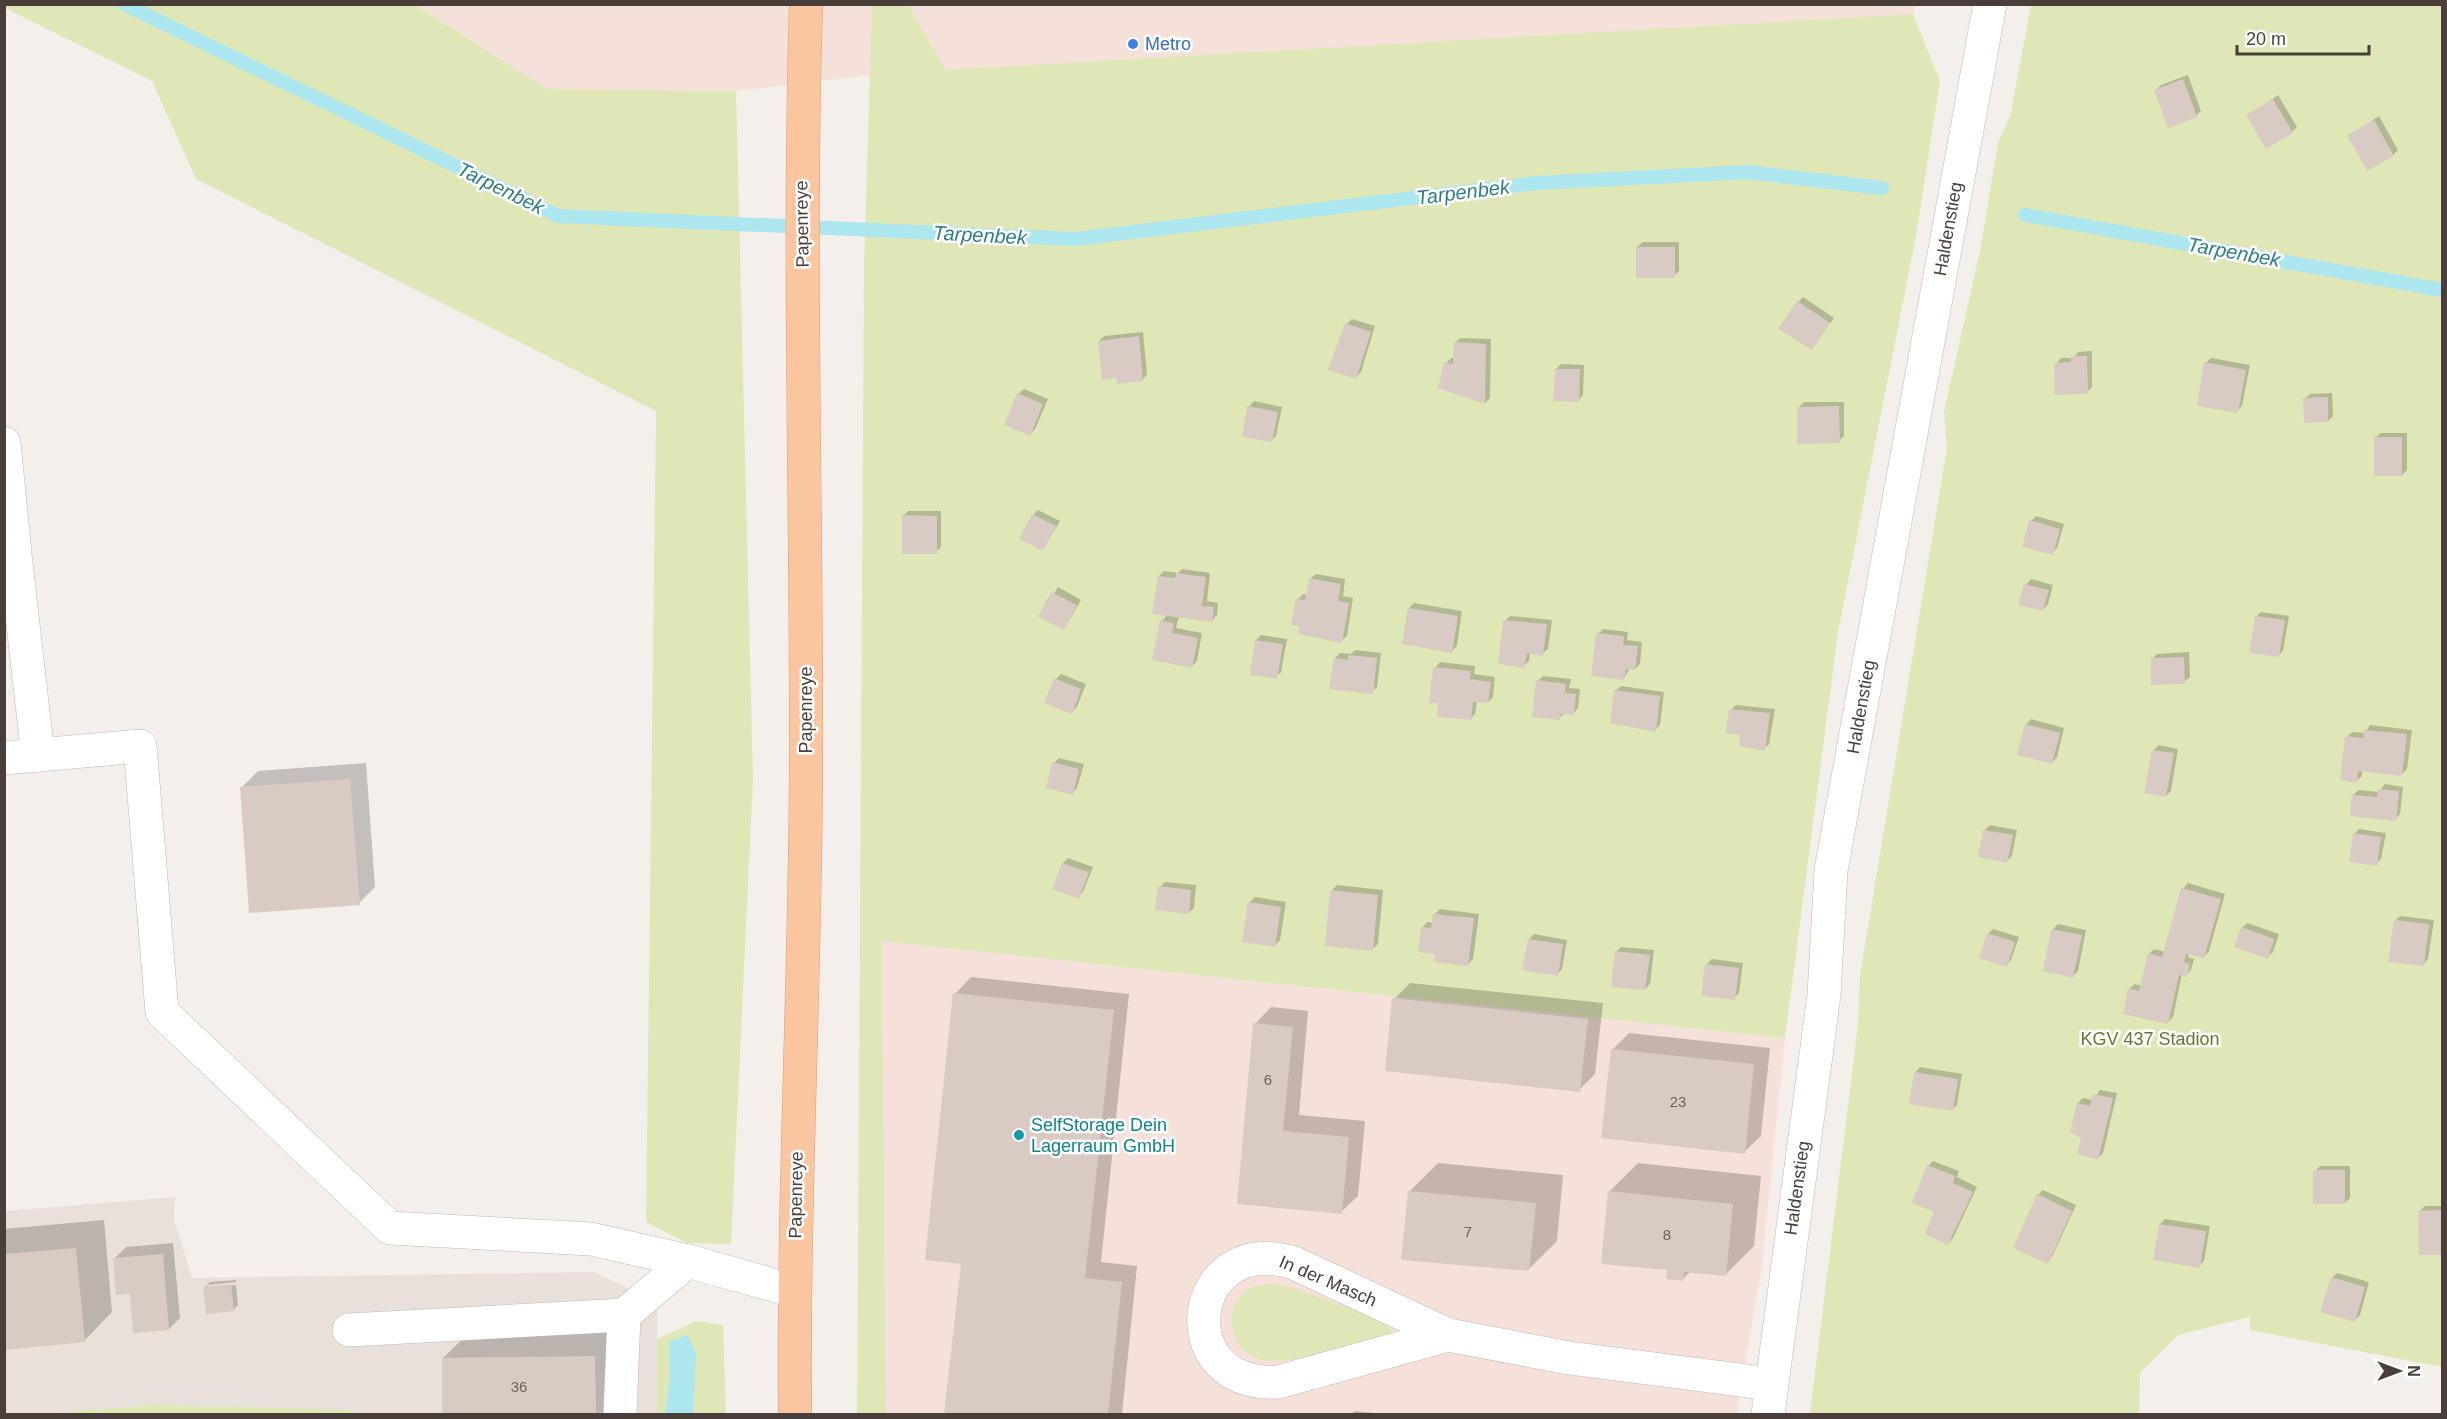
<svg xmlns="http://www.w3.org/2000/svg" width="2447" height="1419" viewBox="0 0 2447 1419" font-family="Arial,sans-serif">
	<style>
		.residential { fill: #e9e0da }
		.commercial { fill: #f5e1d9 }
		.green { fill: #dfe7b7 }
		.water { fill: #ace6ee }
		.shadow { fill: #0003 }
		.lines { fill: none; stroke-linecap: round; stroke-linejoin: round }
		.stream { stroke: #ace6ee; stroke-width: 14 }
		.building { fill: #d9cbc4 }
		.minor-casing { stroke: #c3b7b1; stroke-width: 34 }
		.major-casing { stroke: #df9d70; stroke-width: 34 }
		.minor { stroke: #fff; stroke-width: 33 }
		.major { stroke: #f9c6a0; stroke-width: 33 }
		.shop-dot { fill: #3f7fe0; stroke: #fff; stroke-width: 2 }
		.culture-dot { fill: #0f9aa8; stroke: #fff; stroke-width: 2 }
		.labels { text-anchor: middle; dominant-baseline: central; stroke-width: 5; stroke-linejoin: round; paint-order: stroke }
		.number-label { font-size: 15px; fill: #6d615c }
		.shop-label { font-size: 18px; fill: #366cbe; stroke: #fff; text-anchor: start }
		.street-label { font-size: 18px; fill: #493e39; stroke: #fff }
		.park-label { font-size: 18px; fill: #61792e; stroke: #fff }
		.culture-label { font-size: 18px; fill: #0d838f; stroke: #fff; text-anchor: start }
		.water-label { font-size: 20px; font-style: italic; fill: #2d7e89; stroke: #fff }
	</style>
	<rect width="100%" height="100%" fill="#f5efec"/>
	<path class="residential" d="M175,1197L174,1219L192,1278L594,1272L657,1303V1414H352L351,1410L155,1405L39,1414H5V1211Z"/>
	<g class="commercial">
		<path d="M417,5H1915L1913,14L871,75L736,91L547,89Z"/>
		<path d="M882,941L1785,1038L1761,1272L1737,1414H886Z"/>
	</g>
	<g class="green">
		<path d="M4,5H416L547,89L736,91L753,779L731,1244L687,1243L646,1222L656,411L196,179L152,81L5,8Z"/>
		<path d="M872,5H908L946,70L1913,14L1940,81L1916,236L1838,632L1785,1038L882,941L886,1414H857L864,267Z"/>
		<path d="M2031,5H2442V1367L2250,1330V1317L2178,1335L2140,1373L2139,1414H1810L1858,1024L1860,976L1947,447L1944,412L1981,246L1998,142L2010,117Z"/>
		<path d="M1271,1284L1295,1288L1385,1322L1391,1332L1385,1340C1354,1346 1286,1367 1258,1359C1227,1349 1221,1300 1253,1287C1258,1285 1265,1285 1271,1284Z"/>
		<path d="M696,1321L723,1325L726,1414H657V1339Z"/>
		<path d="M155,1405L352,1410V1414H39Z"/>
	</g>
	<path class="water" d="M687,1335L696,1353L693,1414H665L670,1378L669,1342Z"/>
	<g class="shadow">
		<path d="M2188,75L2201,111L2196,116L2156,90L2161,85Z"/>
		<path d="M2278,95L2297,127L2292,132L2248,116Z"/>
		<path d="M2379,116L2398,150L2393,155L2349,136Z"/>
		<path d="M1643,242H1679V271L1674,276L1637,247Z"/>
		<path d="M1803,297L1834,318L1812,348L1798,302Z"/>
		<path d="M1352,319L1375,326L1361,372L1356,377L1347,324Z"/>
		<path d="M1143,332L1147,375L1142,380L1117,376L1099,341L1104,336Z"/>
		<path d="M1460,338L1491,339L1490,398L1485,403L1446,363L1451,358L1455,359V343Z"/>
		<path d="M2092,351V387L2087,392L2056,364L2061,358H2073L2078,352Z"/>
		<path d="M2211,358L2250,365L2242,406L2237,411L2206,363Z"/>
		<path d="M1561,364L1584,365L1583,395L1578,401L1556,369Z"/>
		<path d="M1024,389L1048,399L1035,429L1030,434L1018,394Z"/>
		<path d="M2332,393L2333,416L2328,421L2304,399L2310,394Z"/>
		<path d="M1254,401L1282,407L1276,436L1271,441L1249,407Z"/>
		<path d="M1804,402H1844V436L1839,441L1799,407Z"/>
		<path d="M2381,433H2407V470L2402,475L2375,438Z"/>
		<path d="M1038,510L1060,521L1043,549L1033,515Z"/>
		<path d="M908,511H941V547L936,552L903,516Z"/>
		<path d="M2036,516L2064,524L2057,548L2052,553L2031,521Z"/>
		<path d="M1182,569L1210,573L1207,601L1218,603L1217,615L1212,620L1179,616L1176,628L1202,633L1197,661L1191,667L1162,621L1168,614L1159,576L1164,571L1178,573Z"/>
		<path d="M1316,574L1345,579L1343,596L1353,598L1347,636L1341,641L1298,599L1303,594L1307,595L1310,579Z"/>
		<path d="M2031,579L2053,585L2048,604L2043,610L2026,585Z"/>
		<path d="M1058,587L1081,600L1064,629L1040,616Z"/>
		<path d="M1414,603L1462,611L1457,646L1452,651L1409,608Z"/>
		<path d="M2261,612L2289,616L2283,651L2278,656L2256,617Z"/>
		<path d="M1510,616L1552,620L1548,649L1542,654L1530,652L1529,661L1523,666L1505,621Z"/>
		<path d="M1603,629L1628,632L1627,640L1642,642L1640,664L1635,669L1630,668L1624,678L1598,634Z"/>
		<path d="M1261,635L1287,639L1281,672L1276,677L1256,640Z"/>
		<path d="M1355,650L1381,653L1377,687L1372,692L1335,658L1340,653L1351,654Z"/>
		<path d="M2189,652L2190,677L2184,682L2152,659L2157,654Z"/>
		<path d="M1440,662L1475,666L1474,674L1495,677L1493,697L1488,702L1477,701L1475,714L1470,719L1440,702L1435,668Z"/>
		<path d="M1061,674L1086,684L1077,707L1072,712L1056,679Z"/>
		<path d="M1543,676L1571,679L1569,688L1580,689L1578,708L1573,714L1565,713L1559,718L1538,681Z"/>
		<path d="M1621,686L1664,692L1660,725L1655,730L1615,691Z"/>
		<path d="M1736,705L1775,709L1769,744L1764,749L1742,734L1731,710Z"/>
		<path d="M2031,719L2064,728L2057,757L2052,763L2026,725Z"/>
		<path d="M2370,725L2412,730L2407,769L2402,774L2362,770V776L2356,781L2347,737L2352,732L2365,733Z"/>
		<path d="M2159,745L2178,749L2171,791L2166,796L2154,750Z"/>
		<path d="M1059,758L1084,764L1077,788L1072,794L1054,763Z"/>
		<path d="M366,763L375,887L359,903L241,788L258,771Z"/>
		<path d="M2385,784L2403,787L2400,814L2395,819L2353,795L2359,790L2379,792Z"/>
		<path d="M1990,825L2017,830L2012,856L2007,861L1985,830Z"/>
		<path d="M2359,829L2386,833L2381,859L2376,864L2354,834Z"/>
		<path d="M1068,858L1093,867L1083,892L1078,897L1063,863Z"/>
		<path d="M1165,882L1196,885L1194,908L1188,913L1160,887Z"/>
		<path d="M2188,883L2225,894L2209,951L2204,957L2189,953L2188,957L2194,959L2191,970L2186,975L2182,974L2173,1017L2168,1022L2129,989L2135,984L2142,986L2149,954L2154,949L2165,952L2183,889Z"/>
		<path d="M1337,885L1383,890L1378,944L1373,949L1332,890Z"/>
		<path d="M1255,897L1286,902L1280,940L1275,945L1250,902Z"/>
		<path d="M1440,909L1479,914L1473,959L1468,964L1436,953L1422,928L1427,922L1433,923L1435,914Z"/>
		<path d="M2400,916L2434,920L2428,959L2423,965L2395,921Z"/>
		<path d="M2247,923L2279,934L2273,952L2267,957L2242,928Z"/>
		<path d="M2058,924L2086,930L2078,971L2073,976L2053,929Z"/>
		<path d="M1993,929L2019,937L2011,960L2006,965L1988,934Z"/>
		<path d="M1534,934L1567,940L1562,969L1557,975L1529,939Z"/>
		<path d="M1621,947L1654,950L1650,984L1645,989L1616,952Z"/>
		<path d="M1712,959L1743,963L1739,993L1734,998L1707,964Z"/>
		<path d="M971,977L1129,994L1101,1262L1137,1266L1122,1414H946L962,1263L955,994Z"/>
		<path d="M1410,983L1603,1003L1595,1074L1579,1090L1394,999Z"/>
		<path d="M1271,1007L1308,1011L1299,1115L1365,1121L1358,1196L1341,1212L1238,1203L1255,1024Z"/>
		<path d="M1629,1033L1770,1048L1761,1136L1744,1152L1612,1050Z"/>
		<path d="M1920,1067L1962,1074L1957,1105L1952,1110L1915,1073Z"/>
		<path d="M2100,1090L2117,1093L2103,1153L2098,1158L2083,1138L2078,1103L2083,1098L2093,1100Z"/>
		<path d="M1933,1161L1959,1171L1957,1177L1977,1187L1953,1238L1948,1244L1936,1211L1928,1166Z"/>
		<path d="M1438,1163L1563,1175L1557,1241L1528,1270L1409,1192Z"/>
		<path d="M1638,1163L1761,1176L1754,1246L1725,1275L1691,1271L1683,1279L1668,1269L1610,1191Z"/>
		<path d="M2320,1166H2350V1198L2345,1203L2315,1171Z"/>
		<path d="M2043,1190L2076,1205L2052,1257L2047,1262L2038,1195Z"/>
		<path d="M2425,1206H2442V1253L2421,1254L2420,1211Z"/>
		<path d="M2165,1219L2210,1226L2204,1261L2199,1266L2160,1224Z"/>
		<path d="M104,1220L112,1312L84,1341L4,1348V1229Z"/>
		<path d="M173,1243L180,1318L169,1329L131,1292L115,1258L126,1247Z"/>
		<path d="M2337,1273L2369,1282L2360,1315L2354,1321L2332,1278Z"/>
		<path d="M236,1280V1282L208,1285V1288L236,1285L238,1305L233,1310L205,1288L210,1282Z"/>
		<path d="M623,1328L624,1414H444L443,1358L472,1330Z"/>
		<path d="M1355,1411L1384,1414H1351Z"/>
	</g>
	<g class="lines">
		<g class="stream">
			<path d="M124,4L558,216L1075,239L1536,183L1748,172L1882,188"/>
			<path d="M2025,215L2442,290"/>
		</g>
	</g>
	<g class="building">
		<path d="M2183,79L2197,117L2168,128L2154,90Z"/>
		<path d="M2273,99L2293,133L2266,149L2246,115Z"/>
		<path d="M2374,120L2394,156L2367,171L2347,135Z"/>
		<rect x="1636" y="247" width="39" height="31"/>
		<path d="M1797,301L1830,323L1812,350L1778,329Z"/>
		<path d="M1345,323L1371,332L1356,379L1328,370Z"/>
		<path d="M1139,336L1143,381L1117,384L1116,378L1102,380L1098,341Z"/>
		<path d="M1454,342L1486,344L1485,404L1438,388L1444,362L1453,364Z"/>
		<path d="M2071,356H2087L2088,394L2055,395L2054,363L2071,362Z"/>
		<path d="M2204,362L2246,370L2238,413L2197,406Z"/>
		<path d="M1555,369H1580L1579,402L1553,401Z"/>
		<path d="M1017,393L1043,404L1030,436L1004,425Z"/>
		<path d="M2328,397V422L2304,423L2303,398Z"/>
		<path d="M1247,406L1278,412L1272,442L1242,437Z"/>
		<path d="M1839,406L1840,443L1797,444V407Z"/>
		<rect x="2374" y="437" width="28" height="39"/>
		<path d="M1032,514L1056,526L1043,551L1019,539Z"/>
		<path d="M902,515L937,516V554H902Z"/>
		<path d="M2029,520L2060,529L2053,555L2022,547Z"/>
		<path d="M1176,573L1206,577L1202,606L1214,607L1212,622L1152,614L1158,576L1175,578Z"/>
		<path d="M1309,578L1341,584L1338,601L1349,603L1342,643L1298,634L1299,626L1291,625L1296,599L1305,600Z"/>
		<path d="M2024,584L2049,590L2043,611L2018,605Z"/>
		<path d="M1051,592L1077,605L1064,630L1038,617Z"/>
		<path d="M1408,608L1458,616L1452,653L1402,644Z"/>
		<path d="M2255,616L2285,620L2279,657L2249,653Z"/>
		<path d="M1160,620L1174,623L1172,633L1198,638L1192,668L1152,660Z"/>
		<path d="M1503,620L1547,624L1543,656L1527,653L1524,668L1498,664Z"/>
		<path d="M1596,633L1624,636L1623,645L1638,646L1635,670L1626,669L1624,680L1591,676Z"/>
		<path d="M1255,640L1283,644L1277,679L1250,675Z"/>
		<path d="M1348,655L1377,658L1373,694L1329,689L1334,658L1348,660Z"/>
		<path d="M2184,657L2185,684L2151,685V658Z"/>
		<path d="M1433,667L1471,671L1470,679L1491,682L1488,703L1473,702L1471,720L1437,717L1438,703H1429Z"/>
		<path d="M1054,678L1081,689L1072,714L1044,703Z"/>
		<path d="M1536,680L1566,684L1565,693L1576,694L1574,715L1561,714L1560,720L1532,717Z"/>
		<path d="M1614,690L1660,696L1656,732L1610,723Z"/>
		<path d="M1729,709L1770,713L1765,751L1739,746L1740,735L1726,733Z"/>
		<path d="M2025,724L2060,733L2052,764L2017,755Z"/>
		<path d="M2364,730L2407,734L2402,776L2358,771L2357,783L2340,780L2345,736L2363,738Z"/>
		<path d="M2152,750L2174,753L2166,797L2144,793Z"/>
		<path d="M1052,762L1079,769L1073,795L1046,788Z"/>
		<path d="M350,779L360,905L249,913L240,787Z"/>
		<path d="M2378,789L2399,791L2396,821L2350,816L2352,795L2377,797Z"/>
		<path d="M1983,830L2013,835L2007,863L1978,857Z"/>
		<path d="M2353,833L2381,837L2377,866L2349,862Z"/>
		<path d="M1062,863L1089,872L1079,899L1052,889Z"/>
		<path d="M1158,886L1191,890L1189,914L1155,910Z"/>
		<path d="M2181,888L2221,899L2204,958L2186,954L2184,962L2190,964L2187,977L2179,975L2168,1024L2123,1014L2128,988L2139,991L2148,953L2162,957Z"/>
		<path d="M1330,890L1378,895L1373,951L1325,946Z"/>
		<path d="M1248,902L1281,907L1275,947L1242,942Z"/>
		<path d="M1433,914L1474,918L1468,966L1434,962L1435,954L1418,952L1421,927L1431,928Z"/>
		<path d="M2394,920L2429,924L2424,966L2388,962Z"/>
		<path d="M2241,927L2274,939L2268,959L2234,947Z"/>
		<path d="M2051,929L2082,935L2073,978L2043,971Z"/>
		<path d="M1987,933L2015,942L2007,967L1979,958Z"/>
		<path d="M1528,939L1563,944L1558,976L1522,970Z"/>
		<path d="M1615,951L1650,955L1645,990L1611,987Z"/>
		<path d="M1705,964L1739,968L1735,1000L1701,996Z"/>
		<path d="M953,993L1114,1010L1085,1278L1122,1282L1108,1414H944L961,1264L925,1260Z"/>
		<path d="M1392,998L1588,1019L1580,1092L1385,1071Z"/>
		<path d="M1253,1023L1293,1027L1283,1131L1349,1137L1342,1214L1237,1204Z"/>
		<path d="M1611,1049L1754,1064L1745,1154L1601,1138Z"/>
		<path d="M1914,1072L1958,1079L1953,1111L1909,1104Z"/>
		<path d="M2093,1094L2113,1098L2098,1160L2077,1154L2081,1138L2070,1132L2077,1103L2090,1106Z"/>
		<path d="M1927,1165L1955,1176L1953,1183L1973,1192L1948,1245L1925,1234L1934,1212L1912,1203Z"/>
		<rect x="2313" y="1170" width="32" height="34"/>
		<path d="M1408,1191L1536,1203L1529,1271L1401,1260Z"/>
		<path d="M1608,1191L1733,1204L1726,1276L1684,1272L1683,1281L1666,1279L1667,1270L1601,1264Z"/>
		<path d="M2037,1194L2072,1211L2048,1264L2013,1248Z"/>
		<path d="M2442,1210V1255H2419L2418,1211Z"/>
		<path d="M2159,1224L2206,1231L2200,1268L2153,1260Z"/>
		<path d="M76,1248L85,1342L4,1350V1254Z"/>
		<path d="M163,1254L169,1330L133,1333L130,1294L116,1295L113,1258Z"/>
		<path d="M2331,1277L2365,1287L2355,1322L2320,1312Z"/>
		<path d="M231,1284L234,1311L206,1314L203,1287Z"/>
		<path d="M595,1356L596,1414H442V1358Z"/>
	</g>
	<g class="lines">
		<g class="minor-casing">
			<g id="minor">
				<path d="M4,443L16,564"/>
				<path d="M4,565L16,564L38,755"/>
				<path d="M4,758L140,746L162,1012L390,1228L591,1239L688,1261L794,1291"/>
				<path d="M349,1330L624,1315"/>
				<path d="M1448,1335L1278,1382C1167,1388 1187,1230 1294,1263L1448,1335L1569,1358L1771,1384"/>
				<path d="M620,1414L624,1315L688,1261"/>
				<path d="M1768,1414L1824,995L1831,870L1990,4"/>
			</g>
		</g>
		<g class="major-casing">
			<path id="major" d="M795,1414C793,1199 805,985 806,770C807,515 798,259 806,4"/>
		</g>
		<use href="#minor" class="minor"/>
		<use href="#major" class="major"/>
	</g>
	<circle class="shop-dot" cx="1133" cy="44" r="6"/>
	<circle class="culture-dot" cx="1019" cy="1135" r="6"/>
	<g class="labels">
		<g class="number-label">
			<text x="1268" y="1079">6</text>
			<text x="1678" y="1101">23</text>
			<text x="1468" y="1231">7</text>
			<text x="1667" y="1234">8</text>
			<text x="519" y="1386">36</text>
		</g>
		<g class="shop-label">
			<text x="1145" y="44">Metro</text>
		</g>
		<g class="street-label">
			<text transform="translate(802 224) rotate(-91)">Papenreye</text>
			<text transform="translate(1948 229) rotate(-80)">Haldenstieg</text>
			<text transform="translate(1861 707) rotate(-80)">Haldenstieg</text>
			<text transform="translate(806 710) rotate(-90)">Papenreye</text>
			<text transform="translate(1797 1188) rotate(-82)">Haldenstieg</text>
			<text transform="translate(796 1195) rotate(-89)">Papenreye</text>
			<text transform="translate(1328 1281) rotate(23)">In der Masch</text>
		</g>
		<g class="park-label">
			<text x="2150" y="1039">KGV 437 Stadion</text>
		</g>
		<g class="culture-label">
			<text x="1031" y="1125">SelfStorage Dein<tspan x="1031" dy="21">Lagerraum GmbH</tspan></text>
		</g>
		<g class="water-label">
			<text transform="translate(501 188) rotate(26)">Tarpenbek</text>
			<text transform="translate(1463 192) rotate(-7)">Tarpenbek</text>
			<text transform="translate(980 235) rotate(3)">Tarpenbek</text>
			<text transform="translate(2234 252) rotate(10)">Tarpenbek</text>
		</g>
	</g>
	<rect width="2447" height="1419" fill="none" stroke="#493e39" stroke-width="12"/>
	<g transform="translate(2399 1371) rotate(90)" stroke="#ffffff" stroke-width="4.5" paint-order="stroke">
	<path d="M0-4.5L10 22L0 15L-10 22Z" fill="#493e39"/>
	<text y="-9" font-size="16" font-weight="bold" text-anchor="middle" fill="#493e39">N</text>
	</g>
	<path d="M2237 45v9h132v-9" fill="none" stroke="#493e39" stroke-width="3"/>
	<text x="2246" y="45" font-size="18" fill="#493e39" stroke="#ffffff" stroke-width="4.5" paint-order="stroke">20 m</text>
</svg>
